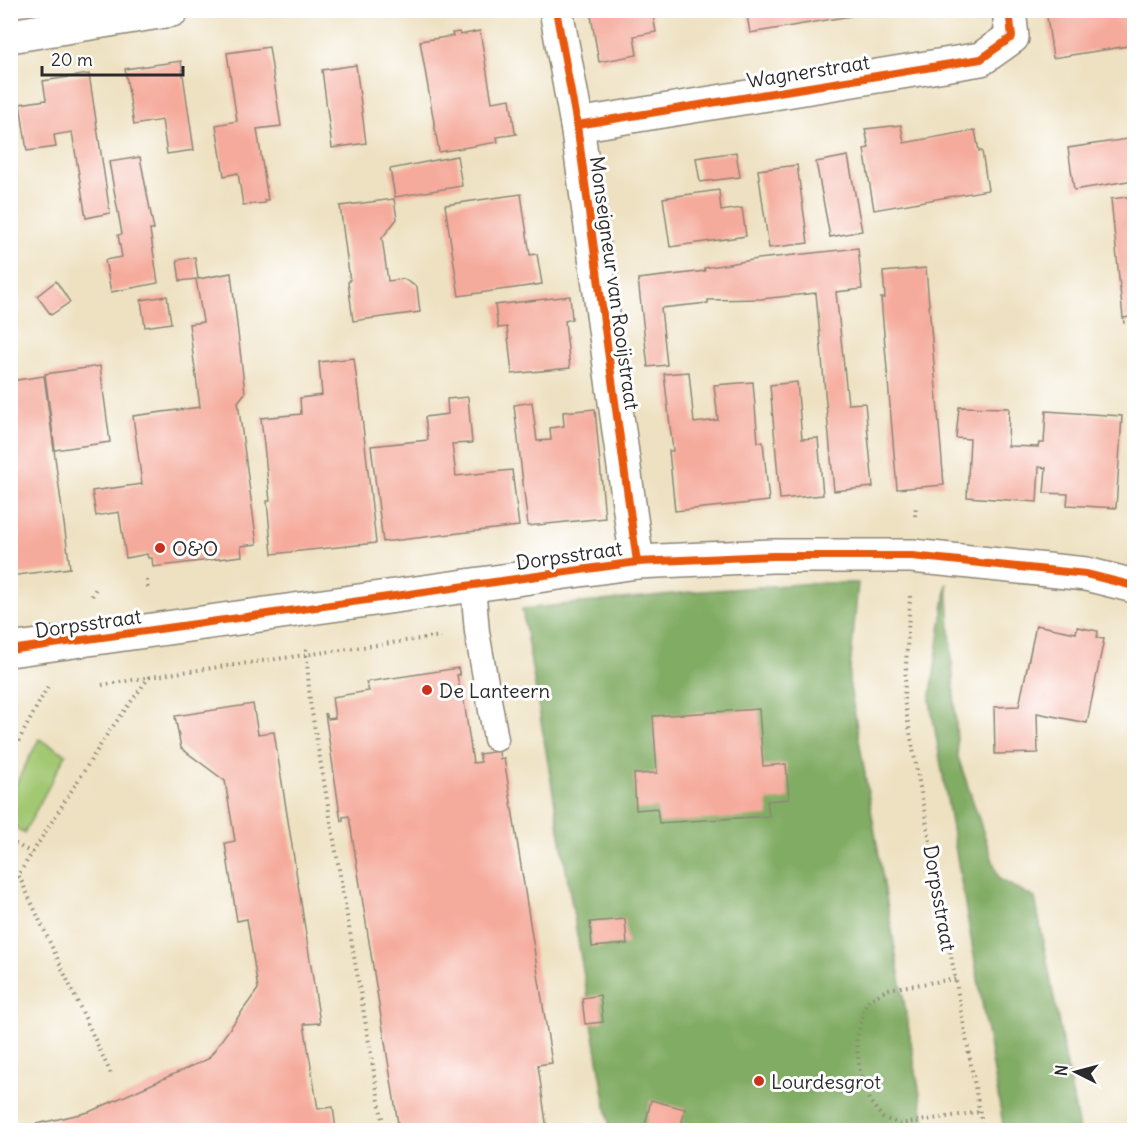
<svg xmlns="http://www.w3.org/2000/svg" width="1145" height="1141" viewBox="0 0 1145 1141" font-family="Delius,sans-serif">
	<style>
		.green { fill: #a2c872; stroke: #667a4e; stroke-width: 1.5 }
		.forest { fill: #81ac64; stroke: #566c48; stroke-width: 1.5 }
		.building { fill: #f5ab9c }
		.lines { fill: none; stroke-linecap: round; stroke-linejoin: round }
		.lane-casing { stroke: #8c8676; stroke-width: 27 }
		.street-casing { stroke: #8c8676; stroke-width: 36 }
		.path { stroke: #8c8676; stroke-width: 4; stroke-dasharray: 1.5 4.5; stroke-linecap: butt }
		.lane { stroke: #fff; stroke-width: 24 }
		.street { stroke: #fff; stroke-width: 33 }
		.cycleway-casing { stroke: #fff; stroke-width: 11 }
		.cycleway { stroke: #e8590c; stroke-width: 8 }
		.poi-dot { fill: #c8321e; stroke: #fff; stroke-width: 2 }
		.labels { text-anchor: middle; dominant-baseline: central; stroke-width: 6; stroke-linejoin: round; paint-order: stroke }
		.street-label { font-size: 20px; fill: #2b2b2b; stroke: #fff }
		.poi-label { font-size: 20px; fill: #2b2b2b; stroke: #fff; text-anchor: start }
	</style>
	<rect width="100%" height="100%" fill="#fff"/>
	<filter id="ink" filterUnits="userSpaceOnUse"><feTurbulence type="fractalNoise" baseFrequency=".0167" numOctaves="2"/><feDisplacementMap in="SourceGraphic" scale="12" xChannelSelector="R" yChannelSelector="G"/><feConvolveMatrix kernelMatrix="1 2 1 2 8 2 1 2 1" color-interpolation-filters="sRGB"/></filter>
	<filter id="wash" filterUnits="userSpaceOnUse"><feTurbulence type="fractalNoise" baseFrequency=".008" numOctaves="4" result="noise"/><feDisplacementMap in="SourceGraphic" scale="24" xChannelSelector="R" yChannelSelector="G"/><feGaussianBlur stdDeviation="1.35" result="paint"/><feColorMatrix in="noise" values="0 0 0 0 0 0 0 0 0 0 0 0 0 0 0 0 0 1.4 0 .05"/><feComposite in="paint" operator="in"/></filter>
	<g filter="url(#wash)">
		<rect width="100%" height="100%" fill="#eee1c1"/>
		<path class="green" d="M39,739L66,754L24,833L11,826V793Z"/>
		<g class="forest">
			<path d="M815,583H858L849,681L926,1130H610L522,609L702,591Z"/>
			<path d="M947,583L958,757L999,879L1035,898L1079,1130H1004L930,701Z"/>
		</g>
		<g id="blocks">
			<g class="building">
				<path d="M590,10H652L656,32L634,36L637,55L599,62Z"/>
				<path d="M746,10H850L851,16L750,33Z"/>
				<path d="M1046,10H1130L1134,45L1053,58Z"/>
				<path d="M480,31L492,102L510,99L515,132L517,134L497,137L498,142L439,152L420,41L453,36L452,33L459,32L460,35Z"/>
				<path d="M269,47L281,126L257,129L268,200H264L265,203L243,205L238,173L224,176L216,125L237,121L227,53Z"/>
				<path d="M181,61L194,150L167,154L162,120L134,125L125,69Z"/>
				<path d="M356,65L366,143L332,148L322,70Z"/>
				<path d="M89,74L110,213L86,218L72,132L54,135L56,147L27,151L20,104L46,100L43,81Z"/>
				<path d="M901,125L904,143L975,130L979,151H982L988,190L874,210L864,149L869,148L865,129Z"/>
				<path d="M1134,138V180L1074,190L1068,148Z"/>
				<path d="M10,143L17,178L10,179Z"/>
				<path d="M736,152L740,177L700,182L696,158Z"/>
				<path d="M457,156L462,186L395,197L390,169Z"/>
				<path d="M848,156L862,231L830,237L816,162Z"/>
				<path d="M140,157L154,230H150L158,283L111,292L105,260L122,257L118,235L122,234L109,162Z"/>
				<path d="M797,165L808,243L769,248L758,170Z"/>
				<path d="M719,190L721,211L742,208L746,236L670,247L663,198Z"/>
				<path d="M521,194L530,255L537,254L542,284L459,296L445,205Z"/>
				<path d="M1134,196V316L1123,318L1111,199Z"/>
				<path d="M394,199L397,219L382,238L388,281L404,279L417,287L420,312L353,321L348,282L350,281L340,206Z"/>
				<path d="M858,248L862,289L836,292L848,404L865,403L873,487L834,491L816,293L761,299L708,300V303L661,308L667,365L648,367L638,279L705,271L704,268L758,259Z"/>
				<path d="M195,257L198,279L231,273L245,393L238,402L257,544L241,546L242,556L153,567L152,558H148L147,554L126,558L119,512L96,516L92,491L142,484L133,416L200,407L189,324L203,322L196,279L180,281L177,260Z"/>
				<path d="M926,268L944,485L897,489L881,298H885L883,272Z"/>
				<path d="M56,281L70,302L51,315L37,296Z"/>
				<path d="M167,296L171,323L145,327L141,300Z"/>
				<path d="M570,296L572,319L565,321L570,368L512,374L507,327L498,328L495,305Z"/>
				<path d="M354,358L358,391L359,390L376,543L272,554L267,501H270L261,418L301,414L300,398L322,395L319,362Z"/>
				<path d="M100,366L110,442L55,450L45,374Z"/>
				<path d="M689,372L694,423L718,420L714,385L753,382L758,442H763L769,501L675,511L669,451H673L664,374Z"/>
				<path d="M44,376L70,568L10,576V381Z"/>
				<path d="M797,382L802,439L818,438L823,495L780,499L770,385Z"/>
				<path d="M468,397L472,443L452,444L456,476L512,470L519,526L383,542L371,446L428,440L425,417L448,414L447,399Z"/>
				<path d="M532,402L537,441L551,440L550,428L564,426L563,412L595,409L605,518L528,526L514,405Z"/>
				<path d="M959,407L1009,408L1008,446L1038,447L1039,443H1044L1046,411L1122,416L1116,508L1067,505L1068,494L1044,493L1046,468L1039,467L1037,502L967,497L970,439L956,438Z"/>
				<path d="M1036,625L1076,633L1077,627L1098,631L1097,638L1104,639L1087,723L1037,713L1038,753L995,754L994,707L1019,706Z"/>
				<path d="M458,668L460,675H457L462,701H464L473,763L481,762L479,754L499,751L500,759L504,758L552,1063L538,1065L547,1130H399L349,816L343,817V821H341L325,713L328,719L335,718L332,697L369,691L366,682Z"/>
				<path d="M253,704L258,734L274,732L320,1023L304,1024L318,1109L333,1107L336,1130H10L89,1112L208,1059L258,989L247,919L237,921L225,843L235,841L225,781L181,748L175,716Z"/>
				<path d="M759,709L763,766L786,764L789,799L767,801L769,816L659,823L657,808L636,810L634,774L657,773L653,716Z"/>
				<path d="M625,919L627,944L592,947L590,922Z"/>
				<path d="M600,995L603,1022L585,1024L582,998Z"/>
				<path d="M651,1100L685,1109L680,1130H644Z"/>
			</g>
		</g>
	</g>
	<g filter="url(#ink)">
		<use href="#blocks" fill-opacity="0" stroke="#8c8676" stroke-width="1.5"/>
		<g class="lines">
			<g class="lane-casing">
				<path id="lane" d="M473,585L477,632L496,739"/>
			</g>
			<g class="street-casing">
				<g id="street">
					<path d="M556,10L577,125L637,562"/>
					<path d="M10,36L172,10"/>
					<path d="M577,125L981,59L1012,37L1009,10"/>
					<path d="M10,650L637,562L773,556H912L1086,574L1134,586"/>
				</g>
			</g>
			<g class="path">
				<path d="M1123,322L1134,321"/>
				<path d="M915,516L916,506"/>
				<path d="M147,580L148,591"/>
				<path d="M92,596L96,588"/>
				<path d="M910,596L904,700L983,1130"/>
				<path d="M306,649L310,701L384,1130"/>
				<path d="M102,685L169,674L441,636"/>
				<path d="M10,757L48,686"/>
				<path d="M10,841L32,853"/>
				<path d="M19,876L112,1076"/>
				<path d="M10,888L108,733L150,676"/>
				<path d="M955,979L888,989L866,1002L856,1042L860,1071L869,1100L883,1118L900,1124L979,1112"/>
				<path d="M900,1130V1124"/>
			</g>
			<use href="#lane" class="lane"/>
			<use href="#street" class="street"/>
			<g class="cycleway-casing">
				<g id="cycleway">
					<path d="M556,10L577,125L637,562"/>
					<path d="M577,125L981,59L1012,37L1009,10"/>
					<path d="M10,650L637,562L773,556H912L1086,574L1134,586"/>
				</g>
			</g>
			<use href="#cycleway" class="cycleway"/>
		</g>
	</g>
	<g class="poi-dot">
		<circle cx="160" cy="548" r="6"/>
		<circle cx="427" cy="690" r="6"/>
		<circle cx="759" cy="1081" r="6"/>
	</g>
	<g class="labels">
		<g class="street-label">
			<text transform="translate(808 71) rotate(-9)">Wagnerstraat</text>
			<text transform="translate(615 283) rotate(82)">Monseigneur van Rooijstraat</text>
			<text transform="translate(569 555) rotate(-8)">Dorpsstraat</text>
			<text transform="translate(88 623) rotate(-8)">Dorpsstraat</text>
			<text transform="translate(940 898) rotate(80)">Dorpsstraat</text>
		</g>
		<g class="poi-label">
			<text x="172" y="548">O&amp;O</text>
			<text x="439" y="690">De Lanteern</text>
			<text x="771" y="1081">Lourdesgrot</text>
		</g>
	</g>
	<rect width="1145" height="1141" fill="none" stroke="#fff" stroke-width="36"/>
	<g transform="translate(1076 1072) rotate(276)" stroke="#ffffff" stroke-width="4.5" paint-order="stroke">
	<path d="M0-4.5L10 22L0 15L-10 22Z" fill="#2b2b2b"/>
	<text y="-9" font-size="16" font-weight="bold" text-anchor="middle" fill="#2b2b2b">N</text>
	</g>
	<path d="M42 66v9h141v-9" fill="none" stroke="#2b2b2b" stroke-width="3"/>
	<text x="51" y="66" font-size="18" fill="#2b2b2b" stroke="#ffffff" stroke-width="4.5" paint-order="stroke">20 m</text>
</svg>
